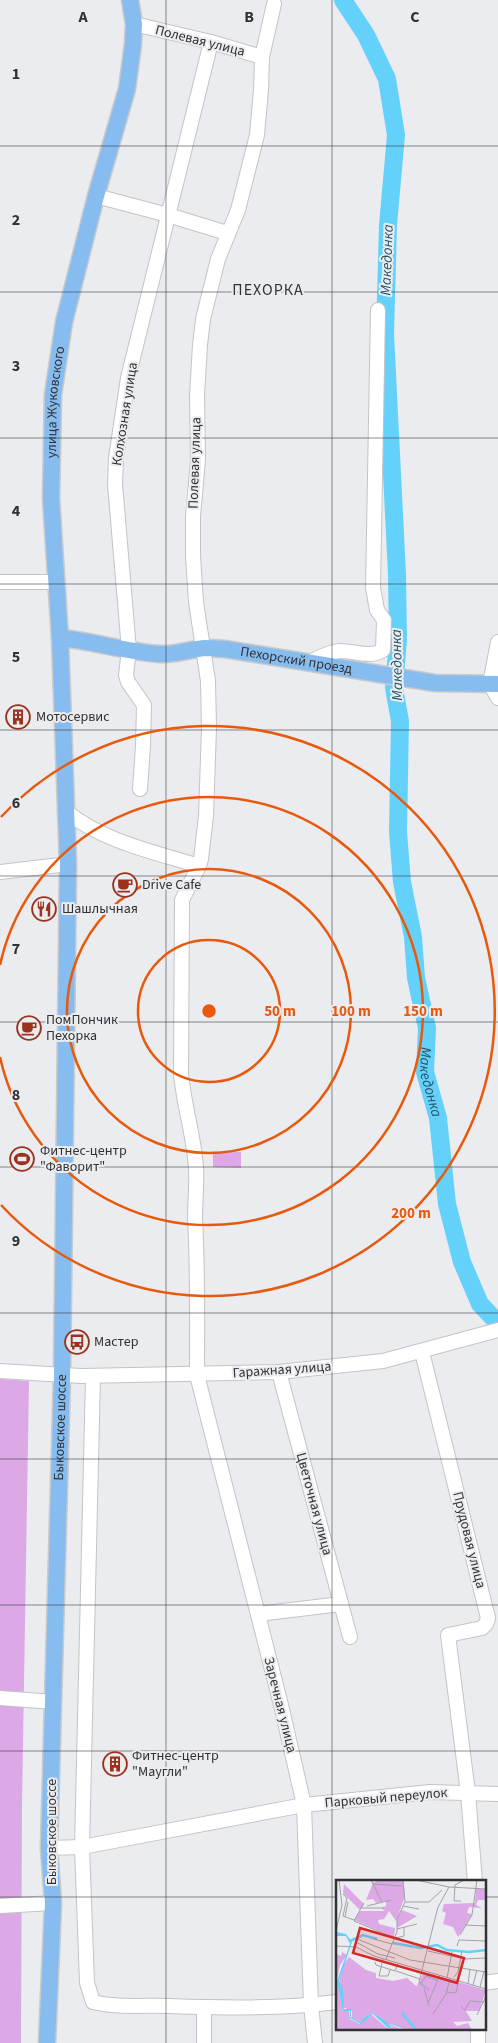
<svg xmlns="http://www.w3.org/2000/svg" width="498" height="2043" viewBox="0 0 498 2043" font-family="'Source Sans 3',sans-serif">
	<style>
		.green { fill: #dca8e5 }
		.lines { fill: none; stroke-linecap: round; stroke-linejoin: round }
		.river { stroke: #64d1fb; stroke-width: 18 }
		.minor-casing { stroke: #c3c4c8; stroke-width: 16 }
		.major-casing { stroke: #cacaca; stroke-width: 19 }
		.minor { stroke: #fff; stroke-width: 14 }
		.major { stroke: #86bcef; stroke-width: 16 }
		.grid { fill: none; stroke: #323234; stroke-width: 1; stroke-opacity: 0.55 }
		.ring { fill: none; stroke: #e8590c; stroke-width: 2.5 }
		.labels { text-anchor: middle; dominant-baseline: central; stroke-width: 4; stroke-linejoin: round; paint-order: stroke }
		.street-label { font-size: 14px; fill: #323234; stroke: #ebecf0 }
		.poi-label { font-size: 14px; fill: #323234; stroke: #ebecf0; text-anchor: start }
		.water-label { font-size: 15px; font-style: italic; fill: #285668; stroke: #ebecf0 }
		.quarter-label { font-size: 16px; letter-spacing: 1px; fill: #323234; stroke: #ebecf0 }
		.inset-river { fill: none; stroke: #64d1fb; stroke-width: 2.5 }
		.inset-road { fill: none; stroke: #a1a2a5; stroke-width: 1 }
		.view { fill: #d62828; fill-opacity: 0.15; stroke: #d62828; stroke-width: 2.5 }
		.inset-edge { fill: none; stroke: #323234; stroke-width: 2.5 }
		.grid-label { font-size: 16px; text-anchor: middle; font-weight: bold; fill: #323234; stroke: #ebecf0; stroke-width: 4; stroke-linejoin: round; paint-order: stroke }
		.centre { fill: #e8590c; stroke: #ebecf0; stroke-width: 2.5 }
		.ring-label { font-size: 15px; text-anchor: middle; font-weight: bold; fill: #e8590c; stroke: #ebecf0; stroke-width: 4; stroke-linejoin: round; paint-order: stroke }
	</style>
	<rect width="100%" height="100%" fill="#ebecf0"/>
	<g class="green">
		<path d="M213,1152H241V1168L213,1167Z"/>
		<path d="M0,1379L29,1381L22,1805L21,2043H0Z"/>
	</g>
	<g class="lines">
		<path class="river" id="s1" d="M343,0L366,35L387,79L396,135L388,225L385,334L397,574L398,640L394,688L400,721L398,832L402,882L413,937L416,978L427,1028L425,1072L438,1118L447,1204L462,1262L480,1304L497,1322L498,1326"/>
		<g class="minor-casing">
			<g id="minor">
				<path d="M274,4L262,57L261,90L257,135L238,210L218,259L203,319L200,345L197,395L198,460L193,516V556L196,602L208,681L209,728L206,816L201,859L199,866L182,900L181,1074C184,1106 194,1136 196,1168C197,1185 195,1202 195,1218C198,1271 197,1322 197,1375L281,1705L304,1805L311,2005L315,2043"/>
				<path d="M134,24L211,42L262,57"/>
				<path d="M96,196L168,215L227,233"/>
				<path d="M0,582H56"/>
				<path d="M498,642L490,684L498,698"/>
				<path d="M308,663C317,658 328,653 339,651C352,650 370,659 383,650L384,620L377,610L373,588L378,310"/>
				<path d="M140,789L143,746L144,705L128,682L126,675L129,650L115,484L116,458L128,378L211,42"/>
				<path d="M67,812C104,842 155,852 199,866"/>
				<path d="M0,872L68,864"/>
				<path d="M422,1352L488,1618L486,1624L482,1628L448,1635L468,1793L475,1882"/>
				<path d="M0,1371L81,1376L279,1372L383,1361L498,1330"/>
				<path d="M279,1372L350,1637"/>
				<path d="M93,1376L82,1847L87,1983L93,2002C118,2008 143,2005 169,2006C225,2008 281,2009 337,2002"/>
				<path d="M258,1614L341,1604"/>
				<path d="M0,1698L54,1702"/>
				<path d="M49,1848L82,1847L304,1805L430,1792L498,1794"/>
				<path d="M0,1906L53,1903"/>
				<path d="M484,1983L498,1981"/>
				<path d="M204,2008V2043"/>
				<path d="M478,2029V2043"/>
			</g>
		</g>
		<g class="major-casing">
			<g id="major">
				<path id="s2" d="M60,638C94,641 126,652 160,654C176,655 190,649 206,648C212,648 219,649 225,649L435,683L498,684"/>
				<path id="s3" d="M47,2043L53,1903L49,1848L62,1376L68,864L60,638L51,498L53,395L64,322L96,196L127,89L133,44L134,24L130,0"/>
			</g>
		</g>
		<use href="#minor" class="minor"/>
		<use href="#major" class="major"/>
	</g>
	<path class="grid" d="M166,0V2043M332,0V2043M0,146H498M0,292H498M0,438H498M0,584H498M0,730H498M0,876H498M0,1022H498M0,1167H498M0,1313H498M0,1459H498M0,1605H498M0,1751H498M0,1897H337M484,1897H498"/>
	<g class="ring">
		<circle cx="209" cy="1011" r="71"/>
		<circle cx="209" cy="1011" r="142"/>
		<path d="M0 965A214 214 0 1 1 0 1057"/>
		<path d="M1 817A285 285 0 1 1 1 1205"/>
	</g>
	<defs>
		<g id="building-ring" transform="scale(1.25)"><circle r="9.5" fill="#ebecf0" stroke="#9b321e" stroke-width="1.5"/><path d="M-4-6H4V6H1V3H-1V6H-4ZM-2.5-4.3h1.7v1.8h-1.7ZM.8-4.3h1.7v1.8H.8ZM-2.5-1h1.7V.8h-1.7ZM.8-1h1.7V.8H.8Z" fill="#9b321e"/></g>
		<g id="cafe-ring" transform="scale(1.25)"><circle r="9.5" fill="#ebecf0" stroke="#9b321e" stroke-width="1.5"/><path d="M-5.5-4.5H6V0H3Q3 3.5 0 3.5H-2.5Q-5.5 3.5-5.5 0ZM3-3.2v2h1.7v-2ZM-6 4.5H4V6H-6Z" fill="#9b321e"/></g>
		<g id="restaurant-ring" transform="scale(1.25)"><circle r="9.5" fill="#ebecf0" stroke="#9b321e" stroke-width="1.5"/><path d="M-5-6h1v4h1v-4h1v4h1v-4h1v5L-1.5 .5V6h-2V.5L-5-1ZM5-6V6H3V1.5H1.5Q1.5-4 5-6Z" fill="#9b321e"/></g>
		<g id="stadium-ring" transform="scale(1.25)"><circle r="9.5" fill="#ebecf0" stroke="#9b321e" stroke-width="1.5"/><path d="M0-5a6.5 5 0 1 0 0 10a6.5 5 0 1 0 0-10ZM-3.5-1.8h7v3.6h-7Z" fill="#9b321e"/></g>
		<g id="bus-ring" transform="scale(1.25)"><circle r="9.5" fill="#ebecf0" stroke="#9b321e" stroke-width="1.5"/><path d="M-5-6H5V4H4V6H2V4H-2V6H-4V4H-5ZM-3.5-4V0h7V-4ZM-3.5 1.2v1.5H-2V1.2ZM2 1.2v1.5H3.5V1.2Z" fill="#9b321e"/></g>
	</defs>
	<g fill-rule="evenodd">
		<use href="#building-ring" x="18" y="717"/>
		<use href="#cafe-ring" x="125" y="885"/>
		<use href="#restaurant-ring" x="44" y="909"/>
		<use href="#cafe-ring" x="29" y="1028"/>
		<use href="#stadium-ring" x="22" y="1159"/>
		<use href="#bus-ring" x="77" y="1342"/>
		<use href="#building-ring" x="115" y="1764"/>
	</g>
	<g class="labels">
		<g class="street-label">
			<text transform="translate(200 41) rotate(14)">Полевая улица</text>
			<text stroke="none"><textPath href="#s3" startOffset="1642">улица Жуковского</textPath></text>
			<text transform="translate(125 414) rotate(-81)">Колхозная улица</text>
			<text transform="translate(195 463) rotate(-88)">Полевая улица</text>
			<text stroke="none"><textPath href="#s2" startOffset="239">Пехорский проезд</textPath></text>
			<text transform="translate(282 1370) rotate(-4)">Гаражная улица</text>
			<text stroke="none"><textPath href="#s3" startOffset="616">Быковское шоссе</textPath></text>
			<text transform="translate(314 1504) rotate(75)">Цветочная улица</text>
			<text transform="translate(469 1540) rotate(76)">Прудовая улица</text>
			<text transform="translate(280 1705) rotate(76)">Заречная улица</text>
			<text transform="translate(386 1798) rotate(-5)">Парковый переулок</text>
			<text transform="translate(52 1832) rotate(-90)">Быковское шоссе</text>
		</g>
		<g class="poi-label">
			<text x="36" y="717">Мотосервис</text>
			<text x="142" y="885">Drive Cafe</text>
			<text x="62" y="909">Шашлычная</text>
			<text x="46" y="1020">ПомПончик<tspan x="46" dy="16">Пехорка</tspan></text>
			<text x="40" y="1151">Фитнес-центр<tspan x="40" dy="16">"Фаворит"</tspan></text>
			<text x="94" y="1342">Мастер</text>
			<text x="132" y="1756">Фитнес-центр<tspan x="132" dy="16">"Маугли"</tspan></text>
		</g>
		<g class="water-label">
			<text transform="translate(387 260) rotate(-88)">Македонка</text>
			<text transform="translate(397 665) rotate(-91)">Македонка</text>
			<text stroke="none"><textPath href="#s1" startOffset="1099">Македонка</textPath></text>
		</g>
		<g class="quarter-label">
			<text x="268" y="290">ПЕХОРКА</text>
		</g>
	</g>
	<g transform="translate(336 1880)">
		<rect width="150" height="150" fill="#ebecf0"/>
		<path d="M35,0L39,3L40,0H67L69,16L60,41L53,31L48,39L42,40L43,44L59,48L58,57L18,40L24,31H49L45,28L50,26V21L40,23L37,19L30,20L37,3ZM8,4L28,24L24,30L7,13ZM140,9H150V20H142L140,25L146,28L133,27L131,33L136,34L122,57L117,47L107,44L110,33L106,31L108,24L139,23ZM66,30L81,36L61,48V38ZM6,72L11,75L4,85L1,100L7,131H13L14,139L24,144L36,135L51,148L58,146L66,150L0,149V74L5,76ZM13,77L30,90L40,93V98L57,101L71,98L80,106L89,130L80,107L88,92L150,110L143,131H130L136,141L117,142L121,146L132,143L136,150H69L56,144L53,146L37,133L29,137L26,142L16,138V131L7,127L3,104L6,87Z" fill="#dca8e5"/>
		<path d="M0,52L10,54L16,62L3,101L7,110L8,129H15V137L25,142L29,137L37,133L51,142L53,146L58,144L69,150L58,145L52,148L37,134L25,144L14,138V131H7L1,101L14,64L10,56H1Z" fill="#64d1fb"/>
		<path class="inset-river" d="M14,61L27,55L41,59M57,63L85,68L101,65L111,70L133,72L150,70M66,133L80,150"/>
		<path class="inset-road" d="M35,0L46,22M44,0H65M80,0L113,7L150,9M37,4L66,6M7,14L11,18L7,36L18,40M125,21H118L119,5L128,0M69,22H93L106,10M28,23L18,41L59,58L68,56V47M31,26L55,20M67,26L83,29M26,28H48M9,37L12,22M129,45L150,46M61,49L81,44M0,51L6,25L3,0M124,55L136,35L141,0M21,59L74,80L150,92M38,59L56,64M22,63L42,74L59,78M0,66L20,67L38,76L150,109M121,66L123,60L150,61M92,71L129,79L150,78M47,79L43,96H52L54,90M50,79L61,52V39L69,22L67,0M39,82L40,85L59,91L62,83M60,91L84,99M118,97L122,92L126,71M111,98L116,72M132,104L134,89M84,105L90,96L102,101M137,105L141,90M144,107L148,91M88,108L93,126M93,110L83,102L102,27L113,7M110,112L120,113L122,104M92,123L104,95M125,126L129,130L134,121L148,122M97,134L110,114L114,99M141,135L150,116"/>
		<path class="view" d="M24,48L128,78L121,103L17,73Z"/>
		<rect width="150" height="150" class="inset-edge"/>
	</g>
	<g class="grid-label">
		<text x="83" y="22">A</text>
		<text x="249" y="22">B</text>
		<text x="415" y="22">C</text>
		<text x="16" y="79">1</text>
		<text x="16" y="225">2</text>
		<text x="16" y="371">3</text>
		<text x="16" y="516">4</text>
		<text x="16" y="662">5</text>
		<text x="16" y="808">6</text>
		<text x="16" y="954">7</text>
		<text x="16" y="1100">8</text>
		<text x="16" y="1246">9</text>
	</g>
	<circle cx="209" cy="1011" r="8" class="centre"/>
	<g class="ring-label">
		<text x="280" y="1016">50 m</text>
		<text x="351" y="1016">100 m</text>
		<text x="423" y="1016">150 m</text>
		<text x="411" y="1218">200 m</text>
	</g>
</svg>
